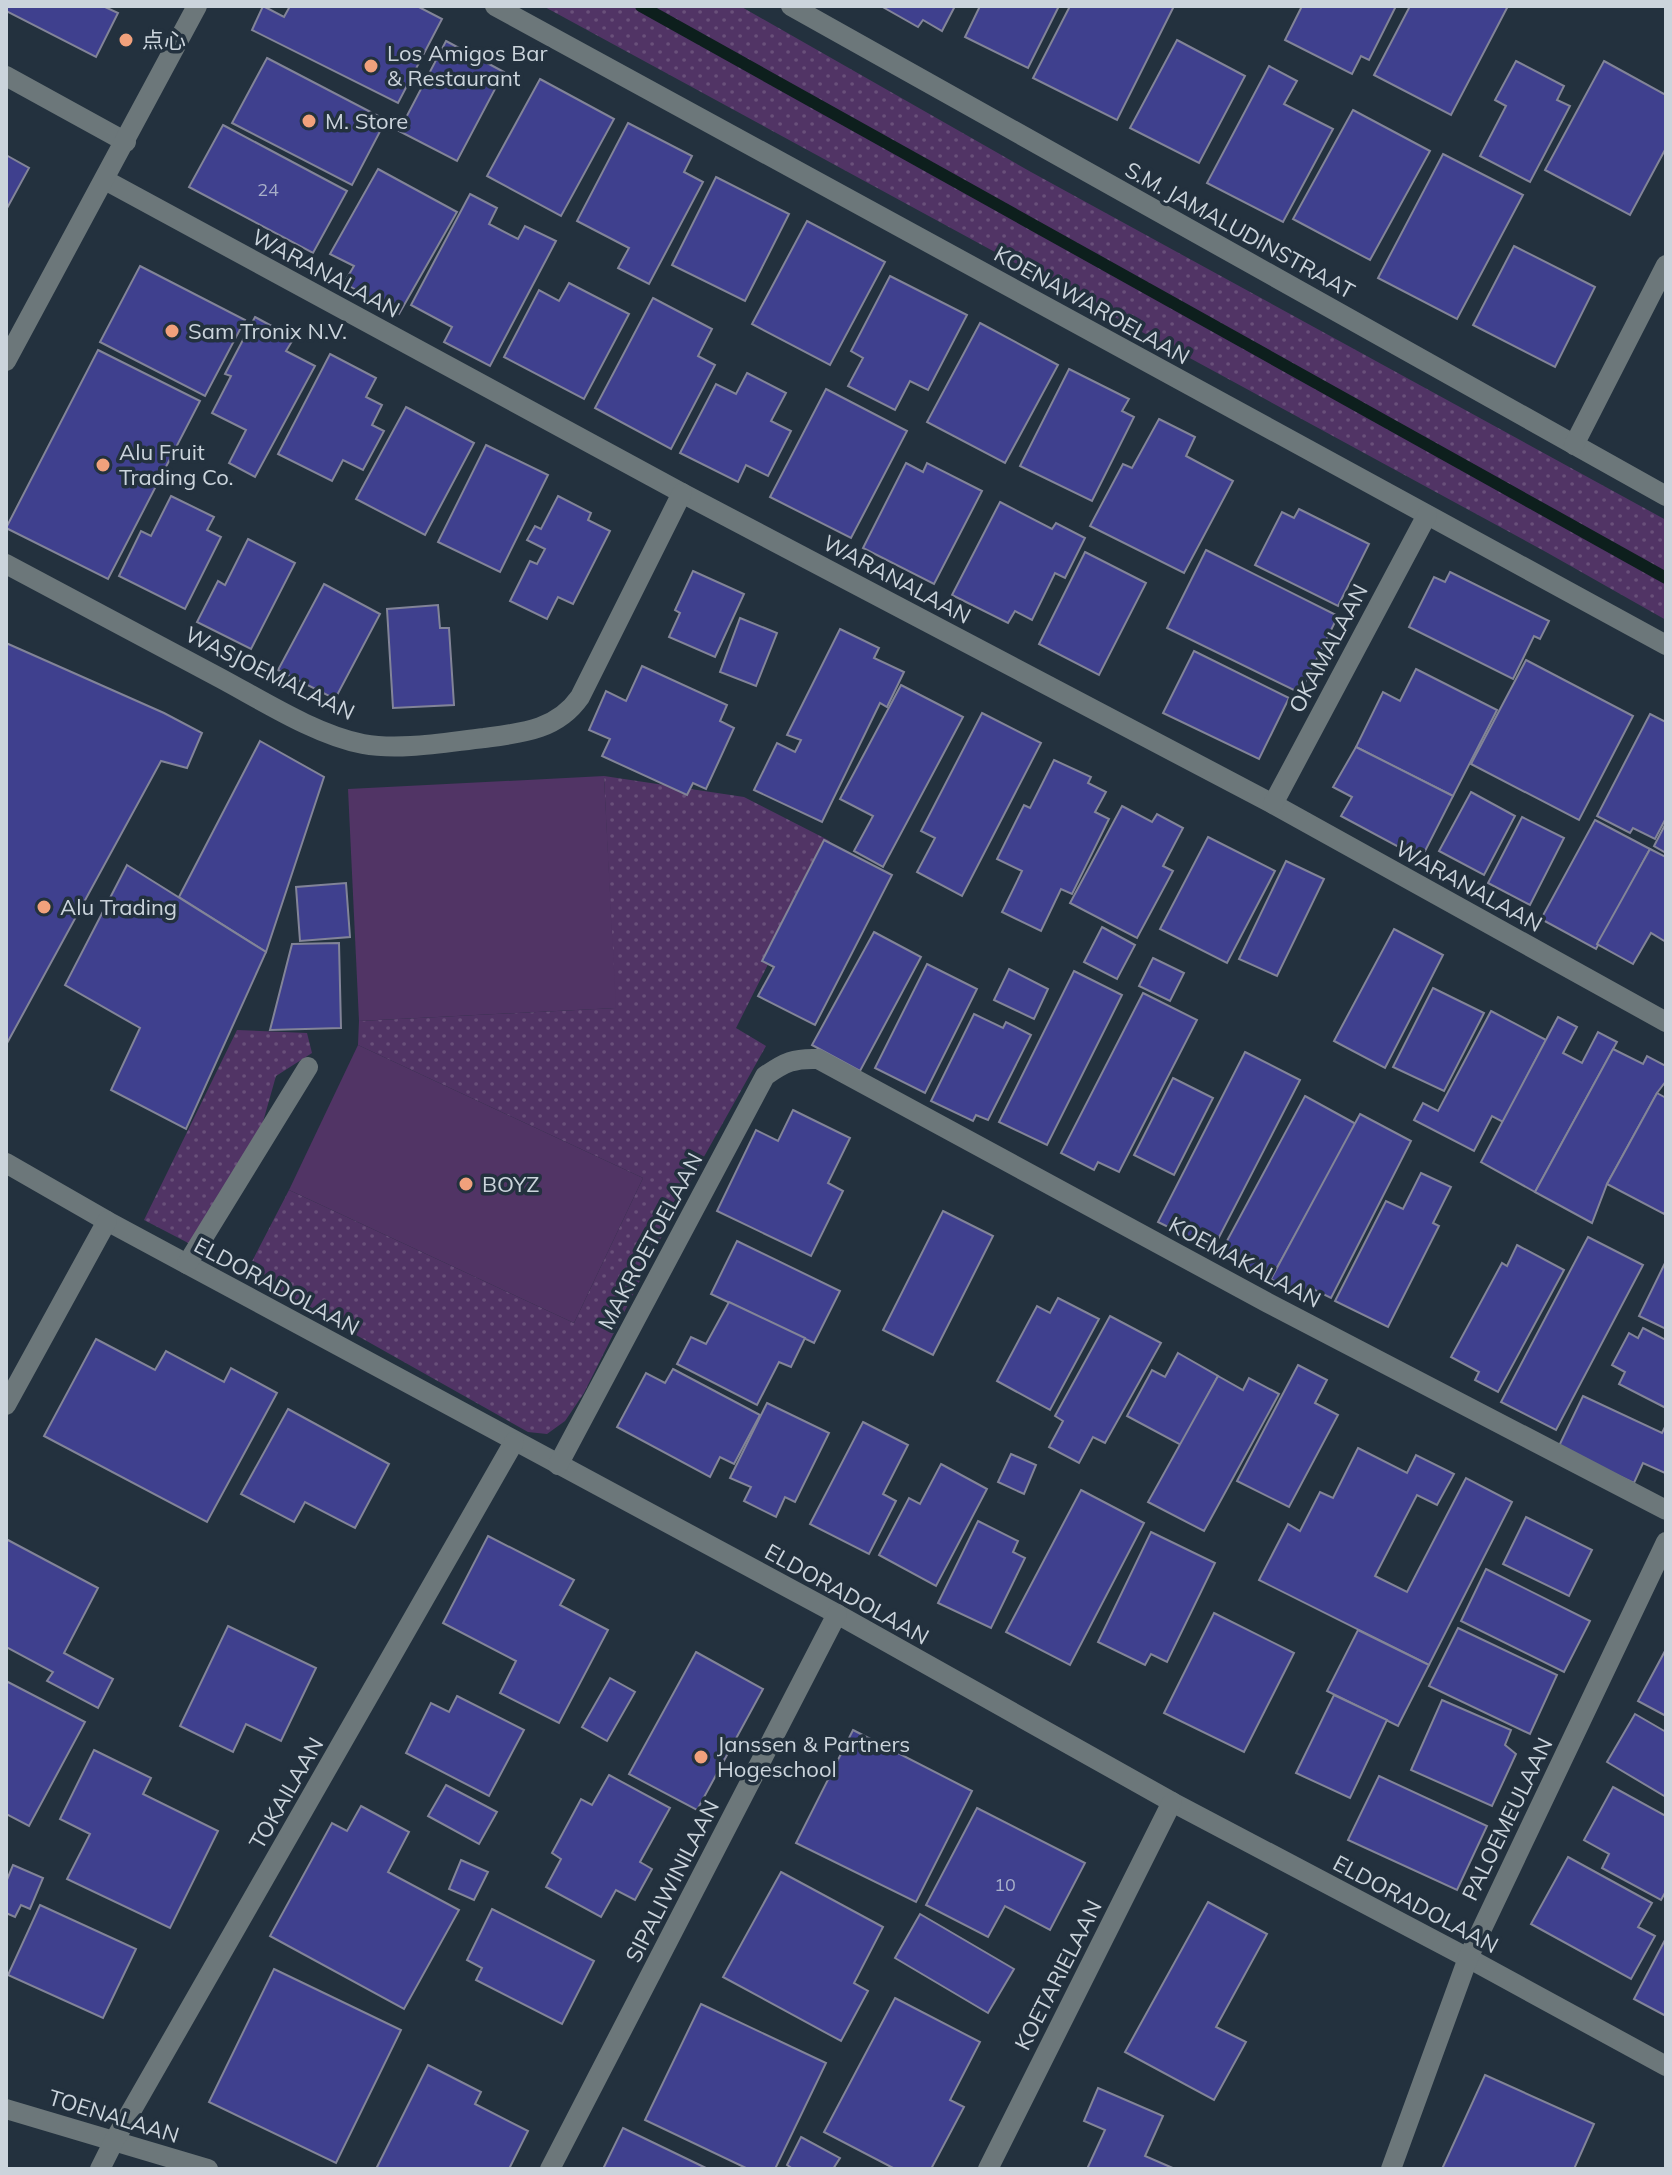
<svg xmlns="http://www.w3.org/2000/svg" width="1672" height="2175" viewBox="0 0 1672 2175" font-family="Mulish,'Noto Sans SC',sans-serif">
	<style>
		.grass { fill: url(#grass-dots) }
		.pitch { fill: #513465 }
		.lines { fill: none; stroke-linecap: round; stroke-linejoin: round }
		.stream { stroke: #0d1f1d; stroke-width: 12 }
		.building { fill: #3f408e; stroke: #828498; stroke-width: 2 }
		.minor { stroke: #6c777a; stroke-width: 20 }
		.poi-dot { fill: #f1a17c; stroke: #23313e; stroke-width: 3 }
		.labels { text-anchor: middle; dominant-baseline: central; stroke-width: 7; stroke-linejoin: round; paint-order: stroke }
		.number-label { font-size: 18px; fill: #a8afc8 }
		.poi-label { font-size: 22px; fill: #cbd4dc; stroke: #23313e; text-anchor: start }
		.street-label { font-size: 22px; fill: #cbd4dc; stroke: #23313e }
	</style>
	<defs>
		<pattern id="grass-dots" width="8" height="8" patternUnits="userSpaceOnUse" patternTransform="scale(2)"><rect width="8" height="8" fill="#513465"/><path d="M2 2h.1M6 6h.1" fill="none" stroke="#69507a" stroke-width="1.8" stroke-linecap="round"/></pattern>
	</defs>
	<rect width="100%" height="100%" fill="#23313e"/>
	<g class="grass">
		<path d="M543,6H740L1031,172L1666,520V620L1546,552Z"/>
		<path d="M604,776L744,797L830,841L736,1028L766,1046L682,1196L584,1393L565,1421L547,1434L528,1432L246,1273L289,1190L574,1323L643,1178L358,1045L359,1021L615,1008Z"/>
		<path d="M237,1030L307,1033L312,1053L276,1076L253,1157L194,1246L144,1220Z"/>
	</g>
	<g class="pitch">
		<path d="M604,776L616,1008L359,1021L348,789Z"/>
		<path d="M358,1045L643,1178L574,1323L289,1190Z"/>
	</g>
	<g class="lines">
		<path class="stream" d="M641,6L1666,578"/>
	</g>
	<g class="building">
		<path d="M6,6H103L118,13L96,57L6,11Z"/>
		<path d="M263,6L284,17L290,6H417L442,19L398,103L252,30Z"/>
		<path d="M881,6H955L942,31L923,20L918,27Z"/>
		<path d="M980,6H1059L1028,68L965,37Z"/>
		<path d="M1070,6H1174L1117,120L1033,78Z"/>
		<path d="M1302,6H1396L1369,60L1361,56L1352,74L1285,40Z"/>
		<path d="M1410,6H1508L1451,115L1374,75Z"/>
		<path d="M1177,40L1245,76L1199,163L1130,128Z"/>
		<path d="M446,41L504,72L457,161L399,131Z"/>
		<path d="M267,58L386,120L352,185L232,123Z"/>
		<path d="M1516,61L1564,86L1557,100L1570,106L1530,182L1480,156L1506,106L1495,100Z"/>
		<path d="M1604,61L1666,95V148L1630,215L1545,170Z"/>
		<path d="M1269,66L1297,81L1284,104L1333,129L1283,222L1207,183Z"/>
		<path d="M540,79L614,119L561,216L487,176Z"/>
		<path d="M1353,110L1430,151L1370,260L1293,219Z"/>
		<path d="M628,123L692,156L684,172L703,182L649,284L618,268L629,248L577,221Z"/>
		<path d="M223,125L347,191L313,253L189,187Z"/>
		<path d="M1443,154L1523,195L1457,319L1378,278Z"/>
		<path d="M6,155L29,168L6,210Z"/>
		<path d="M378,169L457,212L399,314L344,283L354,266L330,254Z"/>
		<path d="M716,177L789,214L745,301L672,265Z"/>
		<path d="M470,194L497,208L489,224L518,239L525,226L556,241L490,366L444,342L452,327L411,305Z"/>
		<path d="M807,221L885,262L830,365L752,324Z"/>
		<path d="M1514,246L1595,287L1555,367L1473,325Z"/>
		<path d="M140,266L245,320L205,396L100,342Z"/>
		<path d="M890,276L967,315L928,390L910,381L895,410L848,386L863,358L851,351Z"/>
		<path d="M569,283L629,314L584,399L504,357L539,290L559,301Z"/>
		<path d="M653,298L712,329L698,356L715,365L671,449L595,408Z"/>
		<path d="M255,317L294,338L286,351L315,366L255,477L229,463L246,430L212,413L231,376L225,374Z"/>
		<path d="M980,323L1058,365L1005,463L927,422Z"/>
		<path d="M98,350L200,401L108,579L6,528Z"/>
		<path d="M330,354L376,378L366,397L382,405L372,425L384,431L363,470L343,460L332,481L278,454Z"/>
		<path d="M1069,369L1129,399L1122,411L1134,417L1092,501L1020,466Z"/>
		<path d="M747,373L786,393L771,421L791,431L768,476L746,465L738,482L680,453L716,384L736,394Z"/>
		<path d="M826,389L907,431L851,538L770,497Z"/>
		<path d="M406,407L474,443L425,535L356,499Z"/>
		<path d="M1159,419L1195,437L1186,456L1233,481L1184,573L1090,526L1123,464L1132,468Z"/>
		<path d="M486,445L548,475L500,572L438,542Z"/>
		<path d="M906,463L923,472L927,463L982,491L934,584L863,548Z"/>
		<path d="M171,496L214,517L207,530L221,537L185,609L119,576L141,531L151,536Z"/>
		<path d="M558,496L591,513L588,520L610,531L573,604L558,597L547,619L510,601L530,561L537,564L545,549L527,540L535,526L541,529Z"/>
		<path d="M1000,502L1052,529L1056,523L1085,538L1065,578L1055,573L1032,620L1015,611L1008,623L952,595Z"/>
		<path d="M1299,509L1369,544L1338,606L1255,565L1282,512L1294,518Z"/>
		<path d="M248,539L295,563L251,649L197,622L218,581L225,585Z"/>
		<path d="M1206,550L1338,616L1300,693L1167,628Z"/>
		<path d="M1085,552L1146,583L1099,675L1039,644Z"/>
		<path d="M693,571L744,594L715,657L669,637L680,613L675,610Z"/>
		<path d="M1450,572L1549,621L1540,639L1534,636L1513,679L1409,627L1434,577L1445,582Z"/>
		<path d="M324,584L380,614L335,699L278,670Z"/>
		<path d="M438,605L440,628H449L454,705L393,708L387,609Z"/>
		<path d="M740,618L777,633L756,686L720,672Z"/>
		<path d="M840,629L879,648L874,658L904,672L887,707L880,703L822,822L754,790L777,743L795,752L801,740L787,735Z"/>
		<path d="M6,643L164,713L202,733L187,768L161,761L6,1045Z"/>
		<path d="M1194,651L1289,698L1259,759L1163,713Z"/>
		<path d="M1526,660L1633,716L1579,820L1471,764Z"/>
		<path d="M642,666L727,705L720,721L734,728L706,789L693,783L687,795L602,756L610,739L589,730L606,691L626,701Z"/>
		<path d="M1416,669L1497,710L1453,796L1356,747L1383,692L1400,701Z"/>
		<path d="M901,685L963,717L883,867L854,851L873,816L840,799Z"/>
		<path d="M982,713L1041,743L962,896L917,872L935,838L921,831Z"/>
		<path d="M1650,714L1666,722V818L1655,839L1633,828L1630,833L1597,816Z"/>
		<path d="M260,741L324,777L266,952L179,897Z"/>
		<path d="M1356,747L1453,796L1421,859L1341,816L1352,797L1333,787Z"/>
		<path d="M1054,760L1091,777L1088,783L1106,792L1095,812L1109,819L1072,894L1061,889L1041,931L1002,912L1022,871L997,859L1024,805L1030,808Z"/>
		<path d="M1471,792L1515,816L1484,875L1439,851Z"/>
		<path d="M1122,806L1152,822L1157,814L1183,828L1163,866L1173,871L1137,938L1070,903Z"/>
		<path d="M1522,817L1564,838L1530,905L1488,883Z"/>
		<path d="M1595,820L1650,849L1596,949L1541,919Z"/>
		<path d="M1666,823V853L1654,846Z"/>
		<path d="M1208,837L1275,871L1227,963L1160,929Z"/>
		<path d="M824,840L892,875L815,1025L758,996L774,967L762,961Z"/>
		<path d="M1650,849L1666,857V942L1651,933L1633,964L1597,944Z"/>
		<path d="M1286,861L1324,879L1277,976L1239,959Z"/>
		<path d="M127,865L266,952L186,1129L111,1090L140,1028L65,985Z"/>
		<path d="M346,883L350,937L300,941L296,887Z"/>
		<path d="M1102,927L1135,945L1117,979L1084,962Z"/>
		<path d="M1394,929L1443,955L1385,1068L1334,1041Z"/>
		<path d="M874,932L921,957L860,1071L812,1045Z"/>
		<path d="M339,943L341,1028L270,1030L292,944Z"/>
		<path d="M1153,958L1184,973L1170,1001L1139,986Z"/>
		<path d="M927,964L977,989L925,1093L875,1068Z"/>
		<path d="M1009,969L1048,989L1034,1019L994,1000Z"/>
		<path d="M1074,971L1122,995L1047,1145L999,1122Z"/>
		<path d="M1433,988L1484,1013L1444,1091L1393,1067Z"/>
		<path d="M1143,993L1197,1020L1119,1172L1098,1162L1094,1170L1061,1153Z"/>
		<path d="M1491,1011L1546,1040L1503,1122L1492,1116L1474,1151L1414,1120L1423,1103L1438,1111Z"/>
		<path d="M974,1014L1003,1028L1006,1022L1031,1035L988,1120L976,1115L973,1121L931,1101Z"/>
		<path d="M1558,1017L1577,1027L1563,1053L1582,1063L1598,1032L1617,1042L1535,1192L1481,1162Z"/>
		<path d="M1613,1049L1643,1064L1647,1056L1666,1066V1081L1657,1093L1607,1184L1592,1223L1535,1192Z"/>
		<path d="M1245,1052L1300,1080L1213,1249L1158,1222Z"/>
		<path d="M1173,1078L1213,1098L1174,1175L1134,1155Z"/>
		<path d="M1657,1093L1666,1098V1210L1664,1214L1607,1184Z"/>
		<path d="M1305,1096L1356,1124L1271,1279L1221,1252Z"/>
		<path d="M793,1110L850,1138L828,1183L843,1191L811,1256L717,1211L756,1130L778,1141Z"/>
		<path d="M1360,1114L1411,1141L1331,1298L1311,1288L1306,1299L1271,1279Z"/>
		<path d="M1421,1173L1451,1187L1433,1223L1439,1226L1388,1327L1335,1301L1386,1201L1403,1209Z"/>
		<path d="M943,1211L993,1236L933,1355L883,1330Z"/>
		<path d="M1588,1237L1643,1265L1556,1430L1501,1402Z"/>
		<path d="M737,1241L840,1291L814,1343L711,1294Z"/>
		<path d="M1517,1245L1564,1270L1498,1392L1475,1380L1479,1372L1451,1357L1502,1263L1507,1266Z"/>
		<path d="M1666,1261V1329L1639,1316Z"/>
		<path d="M1058,1298L1099,1319L1050,1410L997,1381L1037,1306L1050,1313Z"/>
		<path d="M729,1302L805,1338L791,1367L779,1362L757,1405L677,1364L691,1337L706,1344Z"/>
		<path d="M1110,1316L1161,1343L1105,1443L1093,1437L1079,1463L1049,1447L1063,1421L1055,1416Z"/>
		<path d="M1643,1328L1666,1340V1408L1619,1384L1625,1372L1612,1365L1629,1333L1638,1338Z"/>
		<path d="M96,1339L155,1370L166,1351L224,1382L231,1368L277,1393L207,1522L44,1436Z"/>
		<path d="M1178,1353L1218,1376L1181,1445L1127,1416L1152,1370L1165,1377Z"/>
		<path d="M1298,1365L1327,1380L1315,1403L1338,1415L1289,1507L1237,1481Z"/>
		<path d="M673,1369L760,1415L734,1464L720,1457L710,1477L617,1427L646,1373L665,1383Z"/>
		<path d="M1218,1376L1243,1390L1249,1378L1279,1394L1204,1531L1148,1502Z"/>
		<path d="M1583,1396L1662,1433L1666,1425L1665,1473L1643,1463L1634,1483L1558,1448Z"/>
		<path d="M767,1403L829,1433L795,1502L785,1497L776,1517L744,1501L751,1487L730,1478Z"/>
		<path d="M288,1409L389,1464L355,1528L305,1502L294,1522L241,1494Z"/>
		<path d="M863,1422L908,1445L883,1494L896,1501L869,1554L810,1524Z"/>
		<path d="M1358,1448L1407,1473L1416,1455L1454,1474L1437,1505L1417,1495L1375,1576L1407,1592L1466,1478L1512,1502L1429,1665L1259,1580L1288,1524L1300,1531L1320,1492L1333,1498Z"/>
		<path d="M1011,1454L1036,1465L1024,1494L998,1482Z"/>
		<path d="M941,1464L987,1489L936,1586L879,1555L909,1498L920,1504Z"/>
		<path d="M1081,1490L1144,1523L1070,1665L1006,1632Z"/>
		<path d="M1526,1517L1592,1550L1569,1596L1503,1564Z"/>
		<path d="M978,1521L1018,1541L1013,1552L1025,1558L991,1628L938,1603Z"/>
		<path d="M1151,1532L1215,1563L1167,1662L1151,1654L1145,1665L1098,1642Z"/>
		<path d="M488,1536L574,1580L560,1605L608,1630L559,1723L500,1693L516,1661L443,1623Z"/>
		<path d="M6,1539L98,1588L64,1653L113,1679L98,1708L47,1681L53,1672L6,1647Z"/>
		<path d="M1486,1569L1590,1621L1564,1672L1461,1621Z"/>
		<path d="M1214,1613L1294,1653L1244,1752L1164,1713Z"/>
		<path d="M228,1626L316,1668L281,1741L246,1724L233,1752L180,1726Z"/>
		<path d="M1458,1628L1557,1675L1530,1734L1429,1686Z"/>
		<path d="M1358,1630L1429,1665L1398,1726L1327,1691Z"/>
		<path d="M1665,1651L1666,1652V1716L1638,1701Z"/>
		<path d="M696,1652L763,1689L697,1810L629,1774Z"/>
		<path d="M610,1678L635,1692L607,1741L582,1727Z"/>
		<path d="M6,1681L85,1722L29,1826L6,1814Z"/>
		<path d="M1334,1695L1387,1720L1350,1798L1296,1773Z"/>
		<path d="M457,1696L524,1730L489,1796L406,1753L431,1703L449,1712Z"/>
		<path d="M1442,1700L1511,1730L1505,1745L1516,1754L1492,1806L1411,1770Z"/>
		<path d="M1635,1714L1666,1732V1797L1607,1762Z"/>
		<path d="M853,1730L972,1791L916,1902L796,1843Z"/>
		<path d="M94,1750L151,1778L143,1794L218,1831L170,1928L67,1879L90,1834L60,1819Z"/>
		<path d="M609,1775L670,1808L640,1862L652,1869L635,1900L616,1890L601,1917L546,1887L561,1859L552,1853L581,1799L592,1805Z"/>
		<path d="M1379,1776L1487,1826L1457,1890L1348,1840Z"/>
		<path d="M446,1785L497,1812L479,1844L428,1816Z"/>
		<path d="M1613,1787L1666,1816V1891L1661,1900L1602,1868L1609,1854L1584,1840Z"/>
		<path d="M361,1806L409,1832L388,1872L459,1910L404,2009L270,1936L332,1823L347,1831Z"/>
		<path d="M977,1808L1085,1863L1050,1930L1005,1906L988,1937L926,1905Z"/>
		<path d="M1568,1857L1652,1903L1638,1927L1655,1936L1631,1979L1531,1924Z"/>
		<path d="M461,1860L488,1872L474,1900L449,1889Z"/>
		<path d="M13,1865L43,1878L30,1909L21,1905L15,1917L6,1913V1882Z"/>
		<path d="M781,1872L883,1927L854,1983L868,1991L841,2041L723,1977Z"/>
		<path d="M1208,1902L1267,1934L1216,2027L1246,2042L1214,2100L1125,2052Z"/>
		<path d="M40,1905L136,1949L103,2018L8,1975Z"/>
		<path d="M492,1909L594,1961L562,2024L476,1980L482,1968L467,1960Z"/>
		<path d="M920,1914L1014,1969L988,2013L895,1958Z"/>
		<path d="M1666,1938V2016L1634,1999Z"/>
		<path d="M274,1969L401,2030L336,2163L209,2102Z"/>
		<path d="M895,1998L980,2042L950,2100L964,2107L931,2169H895L824,2132Z"/>
		<path d="M701,2004L826,2063L775,2169H748L645,2120Z"/>
		<path d="M428,2065L481,2092L475,2104L528,2131L509,2169H376Z"/>
		<path d="M1485,2075L1594,2124L1574,2169H1442Z"/>
		<path d="M1098,2088L1163,2116L1145,2156L1175,2169H1087L1105,2130L1084,2121Z"/>
		<path d="M623,2128L708,2169H603Z"/>
		<path d="M801,2137L840,2158L833,2169H793L787,2165Z"/>
	</g>
	<g class="lines">
		<g class="minor">
			<path d="M495,6L1666,645"/>
			<path d="M791,6L1666,496"/>
			<path d="M6,76L126,142"/>
			<path d="M105,180L682,493L1273,804L1666,1022"/>
			<path d="M6,361L197,6"/>
			<path d="M1574,445L1666,265"/>
			<path d="M6,564C77,602 149,640 220,678C263,701 316,735 363,744C400,751 447,742 484,738C522,733 557,730 580,697L682,493"/>
			<path d="M1273,804L1427,515"/>
			<path d="M6,1163L107,1221L837,1614L1172,1802L1468,1958L1666,2066"/>
			<path d="M187,1264L308,1067"/>
			<path d="M6,1405L107,1221"/>
			<path d="M558,1465L765,1076C785,1062 794,1058 818,1059L1268,1303L1666,1510"/>
			<path d="M6,2109L208,2169"/>
			<path d="M100,2169L114,2141L514,1442"/>
			<path d="M550,2169L837,1614"/>
			<path d="M988,2169L1172,1802"/>
			<path d="M1391,2169L1468,1958L1666,1542"/>
		</g>
	</g>
	<g class="poi-dot">
		<circle cx="126" cy="40" r="8"/>
		<circle cx="371" cy="66" r="8"/>
		<circle cx="309" cy="121" r="8"/>
		<circle cx="172" cy="331" r="8"/>
		<circle cx="103" cy="465" r="8"/>
		<circle cx="44" cy="907" r="8"/>
		<circle cx="466" cy="1184" r="8"/>
		<circle cx="701" cy="1757" r="8"/>
	</g>
	<g class="labels">
		<g class="number-label">
			<text x="268" y="189">24</text>
			<text x="1005" y="1884">10</text>
		</g>
		<g class="poi-label">
			<text x="142" y="40">点心</text>
			<text x="387" y="53">Los Amigos Bar<tspan x="387" dy="25">&amp; Restaurant</tspan></text>
			<text x="325" y="121">M. Store</text>
			<text x="188" y="331">Sam Tronix N.V.</text>
			<text x="119" y="452">Alu Fruit<tspan x="119" dy="25">Trading Co.</tspan></text>
			<text x="60" y="907">Alu Trading</text>
			<text x="482" y="1184">BOYZ</text>
			<text x="717" y="1744">Janssen &amp; Partners<tspan x="717" dy="25">Hogeschool</tspan></text>
		</g>
		<g class="street-label">
			<text transform="translate(1240 230) rotate(29)">S.M. JAMALUDINSTRAAT</text>
			<text transform="translate(326 273) rotate(28)">WARANALAAN</text>
			<text transform="translate(1092 305) rotate(29)">KOENAWAROELAAN</text>
			<text transform="translate(897 579) rotate(28)">WARANALAAN</text>
			<text transform="translate(1328 648) rotate(-62)">OKAMALAAN</text>
			<text transform="translate(270 673) rotate(26)">WASJOEMALAAN</text>
			<text transform="translate(1469 886) rotate(29)">WARANALAAN</text>
			<text transform="translate(650 1241) rotate(-62)">MAKROETOELAAN</text>
			<text transform="translate(1245 1262) rotate(28)">KOEMAKALAAN</text>
			<text transform="translate(277 1286) rotate(28)">ELDORADOLAAN</text>
			<text transform="translate(847 1594) rotate(29)">ELDORADOLAAN</text>
			<text transform="translate(286 1793) rotate(-60)">TOKAILAAN</text>
			<text transform="translate(1507 1819) rotate(-64)">PALOEMEULAAN</text>
			<text transform="translate(672 1881) rotate(-63)">SIPALIWINILAAN</text>
			<text transform="translate(1416 1904) rotate(28)">ELDORADOLAAN</text>
			<text transform="translate(1058 1975) rotate(-63)">KOETARIELAAN</text>
			<text transform="translate(114 2116) rotate(17)">TOENALAAN</text>
		</g>
	</g>
	<rect width="1672" height="2175" fill="none" stroke="#cbd4dc" stroke-width="16"/>
</svg>
